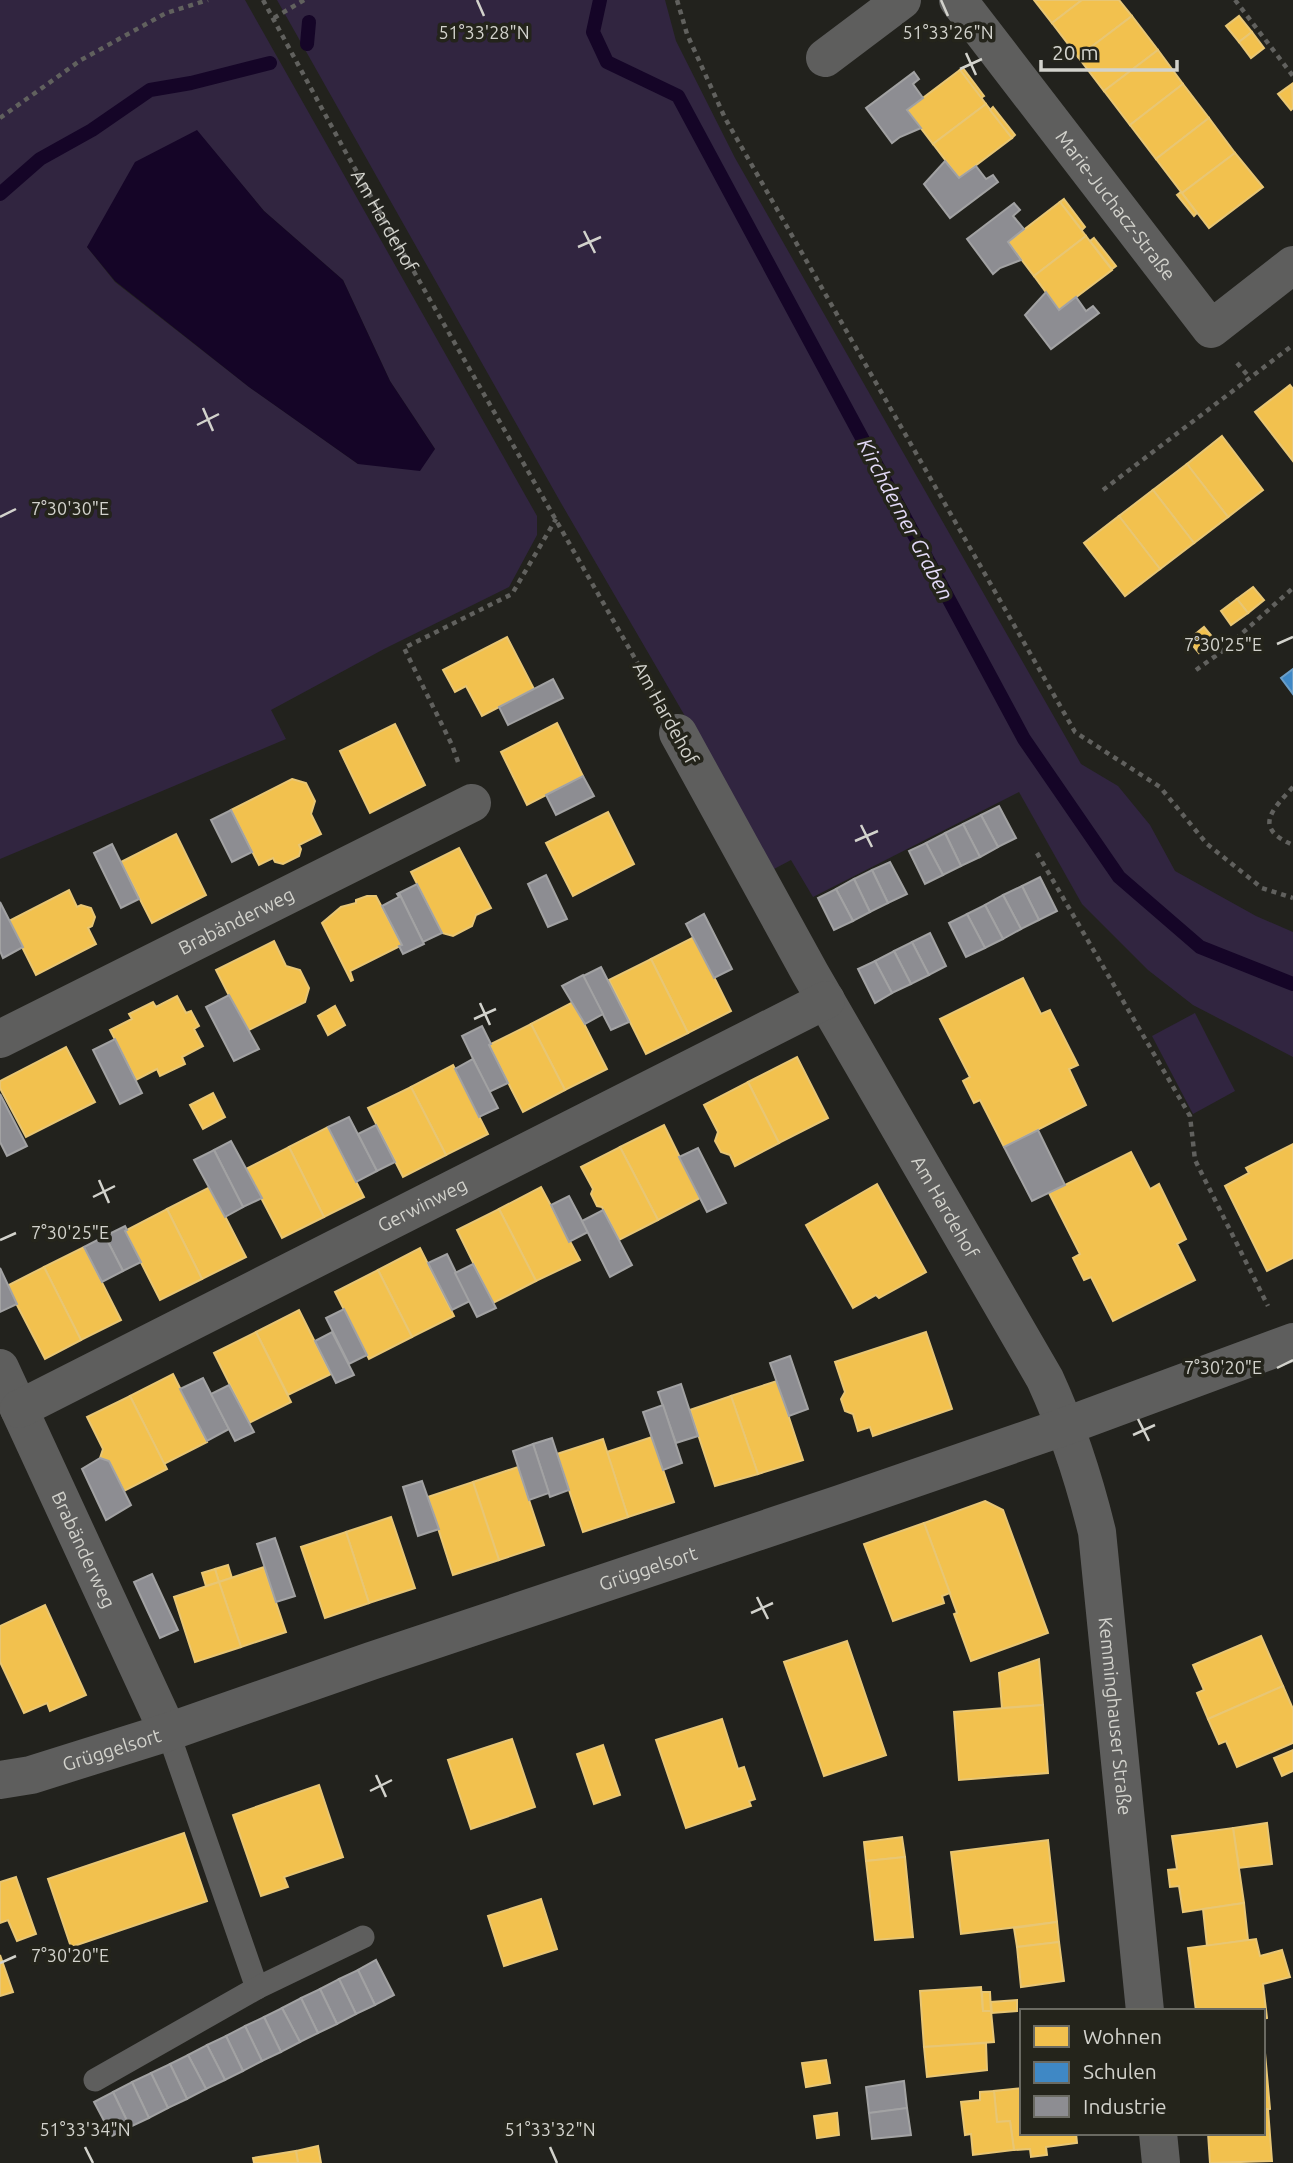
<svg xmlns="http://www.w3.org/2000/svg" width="1293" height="2163" viewBox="0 0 1293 2163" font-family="Ubuntu,sans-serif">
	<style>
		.green { fill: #312540; fill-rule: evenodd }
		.water { fill: #150527 }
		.homes { fill: #f2c14e; stroke: #e8c674; stroke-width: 2 }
		.schools { fill: #3f88c5; stroke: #6b9ec7; stroke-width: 2 }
		.industry { fill: #8d8d92; stroke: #a2a2a3; stroke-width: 2 }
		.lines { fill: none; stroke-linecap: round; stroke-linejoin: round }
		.stream { stroke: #150527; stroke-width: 14 }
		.path { stroke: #61615e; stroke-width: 4.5; stroke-dasharray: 5 5; stroke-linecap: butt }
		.lane { stroke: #5e5e5d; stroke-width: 23 }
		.street { stroke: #5e5e5d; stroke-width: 38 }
		.ticks { fill: none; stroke: #d2d2cc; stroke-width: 2.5 }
		.labels { text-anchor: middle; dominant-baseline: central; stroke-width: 7; stroke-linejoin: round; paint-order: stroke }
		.street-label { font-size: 19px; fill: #d2d2cc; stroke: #24241b }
		.water-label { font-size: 21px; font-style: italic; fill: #e4daf8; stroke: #24241b }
		.ticks-label { font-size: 18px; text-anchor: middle; fill: #d2d2cc; stroke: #24241b; stroke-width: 7; stroke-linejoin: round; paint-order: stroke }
	</style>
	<rect width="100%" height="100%" fill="#22221d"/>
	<g class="green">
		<path d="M0,0H245L537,516V535L509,587L384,649L271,710L286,739L0,859ZM197,131L264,211L343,280L390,381L435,449L358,464L249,387L115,282L87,247Z"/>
		<path d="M277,0H665L676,41L735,158L1081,764L1118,786L1150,825L1175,871L1256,916L1293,932V1057L1193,1005L1148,970L1082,904L1019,792L813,897L791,860L774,869L561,503Z"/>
		<path d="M1195,1013L1235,1091L1193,1114L1152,1036Z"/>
	</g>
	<path class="water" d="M197,130L264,211L343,280L390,381L435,449L420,471L358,464L249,387L115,281L87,247L135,162Z"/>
	<g class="homes">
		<path d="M1034,0H1082L1052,23Z"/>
		<path d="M1082,0H1119L1132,16L1078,57L1052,23Z"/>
		<path d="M1132,16L1158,50L1104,91L1078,57Z"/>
		<path d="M1239,16L1252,32L1239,42L1226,26Z"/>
		<path d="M1252,32L1264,48L1251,58L1239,42Z"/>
		<path d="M1158,50L1183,84L1130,125L1104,91Z"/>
		<path d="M963,68L984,96L981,98L960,70Z"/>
		<path d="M960,70L986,104L933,144L907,110Z"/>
		<path d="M1183,84L1209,118L1156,159L1130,125Z"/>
		<path d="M1292,84L1293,108L1291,110L1278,94Z"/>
		<path d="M986,104L1012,138L959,178L933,144Z"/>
		<path d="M993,107L1015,135L1012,138L990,110Z"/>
		<path d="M1209,118L1235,153L1182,193L1156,159Z"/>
		<path d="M1235,153L1263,187L1209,228L1182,193Z"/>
		<path d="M1181,192L1197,213L1194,216L1177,195Z"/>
		<path d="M1064,199L1085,227L1082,230L1060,202Z"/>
		<path d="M1060,202L1086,236L1034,276L1008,242Z"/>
		<path d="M1086,236L1112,270L1059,310L1034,276Z"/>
		<path d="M1094,238L1116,266L1112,269L1090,241Z"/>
		<path d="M1290,385L1293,389V461L1255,412Z"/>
		<path d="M1222,436L1263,490L1228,517L1187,464Z"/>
		<path d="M1187,464L1228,517L1194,543L1153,490Z"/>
		<path d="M1153,490L1194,543L1160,569L1119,516Z"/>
		<path d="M1119,516L1160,569L1125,596L1084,543Z"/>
		<path d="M1253,587L1264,600L1248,613L1237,599Z"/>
		<path d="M1237,599L1248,613L1231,625L1221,611Z"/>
		<path d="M1204,627L1215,640L1199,653L1188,640Z"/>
		<path d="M507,637L534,689L482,716L466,686L455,692L443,670Z"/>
		<path d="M557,723L583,776L527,805L501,752Z"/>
		<path d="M395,724L425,785L370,813L340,751Z"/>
		<path d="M292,779L306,783L315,801L311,814L321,834L299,845L301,849L299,856L283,864L275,862L273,858L259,865L231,810Z"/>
		<path d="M608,812L634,864L573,896L546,843Z"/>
		<path d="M176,834L206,895L152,923L121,862Z"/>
		<path d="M459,848L491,908L476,915L472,926L453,936L442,933L411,872Z"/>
		<path d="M69,890L77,907L81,905L91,908L95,917L92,926L88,928L96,944L36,975L9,921Z"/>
		<path d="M367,896H376L402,945L350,971L353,980L351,981L322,923L341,907L356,903V900Z"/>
		<path d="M694,937L731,1011L688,1033L651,959Z"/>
		<path d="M274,941L286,966L300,970L309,988L305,1002L247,1031L216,970Z"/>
		<path d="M651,959L688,1033L646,1054L609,980Z"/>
		<path d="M1023,978L1041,1014L1050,1010L1078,1065L1069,1069L1086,1105L1004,1147L980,1100L974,1103L963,1081L970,1077L940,1019Z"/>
		<path d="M177,996L186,1013L191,1011L199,1026L194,1029L203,1046L182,1057L185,1064L160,1076L157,1069L136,1080L110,1030L132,1019L129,1014L153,1002L156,1007Z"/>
		<path d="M573,1002L607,1069L565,1090L531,1024Z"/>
		<path d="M335,1006L345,1025L328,1035L318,1016Z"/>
		<path d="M531,1024L565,1090L523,1112L489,1045Z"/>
		<path d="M66,1047L95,1102L26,1137L0,1088V1081Z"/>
		<path d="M797,1057L828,1118L779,1143L748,1082Z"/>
		<path d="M453,1065L488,1134L446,1155L411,1087Z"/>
		<path d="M748,1082L779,1143L735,1166L730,1155L721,1152L715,1141L718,1132L704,1105Z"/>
		<path d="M411,1087L446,1155L403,1177L368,1108Z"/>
		<path d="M213,1093L225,1117L203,1129L190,1105Z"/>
		<path d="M664,1125L700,1198L658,1220L620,1147Z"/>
		<path d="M328,1127L364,1197L324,1217L289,1147Z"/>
		<path d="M1293,1144V1258L1267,1271L1225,1186L1249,1173L1246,1168Z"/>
		<path d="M289,1147L324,1217L282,1238L246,1169Z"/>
		<path d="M620,1147L658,1220L619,1240L602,1207L597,1206L591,1194L593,1189L581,1167Z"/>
		<path d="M1131,1152L1150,1189L1159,1184L1186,1239L1177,1244L1195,1280L1113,1321L1091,1277L1084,1280L1073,1258L1080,1254L1049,1193Z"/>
		<path d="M877,1184L926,1272L879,1298L876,1295L853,1308L806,1225Z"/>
		<path d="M210,1187L246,1257L202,1279L167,1209Z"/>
		<path d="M541,1187L580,1260L536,1281L499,1209Z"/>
		<path d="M167,1209L202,1279L160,1300L125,1231Z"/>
		<path d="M499,1209L536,1281L493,1303L457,1230Z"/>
		<path d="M84,1247L121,1320L81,1340L44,1267Z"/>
		<path d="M420,1248L454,1316L412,1337L378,1270Z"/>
		<path d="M44,1267L81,1340L45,1359L7,1286Z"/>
		<path d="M378,1270L412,1337L369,1359L335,1292Z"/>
		<path d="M299,1310L331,1374L288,1395L256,1332Z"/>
		<path d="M256,1332L291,1402L249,1423L214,1353Z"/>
		<path d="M926,1332L952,1409L873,1436L870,1427L858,1431L853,1414L845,1411L841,1399L845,1392L835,1362Z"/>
		<path d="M173,1374L207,1442L164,1464L130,1396Z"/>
		<path d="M777,1381L803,1460L758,1474L731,1396Z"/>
		<path d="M130,1396L167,1469L124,1491L109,1461L100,1458L103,1449L87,1417Z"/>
		<path d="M731,1396L758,1474L715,1486L690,1410Z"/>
		<path d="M652,1437L674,1502L628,1517L607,1452Z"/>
		<path d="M603,1439L628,1517L583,1532L557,1454Z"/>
		<path d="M518,1467L544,1545L499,1560L473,1482Z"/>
		<path d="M473,1482L499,1560L453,1575L428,1497Z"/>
		<path d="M985,1501L1003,1510L1048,1633L971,1661L954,1614L957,1613L924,1523Z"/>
		<path d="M391,1517L415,1588L369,1603L346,1532Z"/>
		<path d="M924,1523L950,1593L942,1596L944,1603L893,1621L864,1544Z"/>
		<path d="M346,1532L369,1603L325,1618L301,1547Z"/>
		<path d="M228,1565L232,1578L219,1582L215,1569Z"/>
		<path d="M264,1567L286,1632L241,1647L219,1582Z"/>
		<path d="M215,1569L219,1582L206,1586L202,1573Z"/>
		<path d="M219,1582L241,1647L195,1662L174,1597Z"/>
		<path d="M45,1605L86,1695L50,1711L47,1703L24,1713L0,1662V1626Z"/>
		<path d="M1261,1636L1283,1686L1208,1719L1197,1693L1204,1690L1193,1665Z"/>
		<path d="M847,1641L886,1755L824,1776L784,1662Z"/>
		<path d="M1039,1659L1043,1705L1002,1708L999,1673Z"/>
		<path d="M1283,1686L1293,1709V1743L1237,1767L1226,1741L1219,1744L1208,1719Z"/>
		<path d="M1043,1705L1048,1773L959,1780L954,1712Z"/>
		<path d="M722,1719L738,1769L744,1767L755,1799L749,1801L751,1806L686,1828L656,1740Z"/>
		<path d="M512,1739L535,1807L471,1829L448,1760Z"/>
		<path d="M603,1745L620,1795L594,1804L577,1754Z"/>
		<path d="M1293,1750V1771L1282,1776L1274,1758Z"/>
		<path d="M319,1785L343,1857L284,1877L288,1887L261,1896L233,1815Z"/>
		<path d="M1267,1823L1272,1864L1239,1868L1233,1828Z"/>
		<path d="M1233,1828L1244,1903L1183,1912L1179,1886L1170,1887L1168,1870L1177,1869L1172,1836Z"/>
		<path d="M184,1833L207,1901L71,1947L48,1879Z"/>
		<path d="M902,1837L905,1857L866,1861L864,1842Z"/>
		<path d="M1048,1840L1057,1922L961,1934L951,1852Z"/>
		<path d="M905,1857L913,1937L875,1940L866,1861Z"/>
		<path d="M16,1877L36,1934L17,1941L8,1920L0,1923V1882Z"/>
		<path d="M541,1899L557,1949L504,1966L488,1916Z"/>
		<path d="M1244,1903L1248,1940L1207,1946L1203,1909Z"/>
		<path d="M1057,1922L1059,1942L1017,1947L1014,1928Z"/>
		<path d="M1256,1939L1260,1956L1282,1950L1290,1977L1263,1984L1267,2018L1263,2019V2011H1196L1188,1948Z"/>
		<path d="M1059,1942L1064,1981L1021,1987L1017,1947Z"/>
		<path d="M0,1955L13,1992L0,1996Z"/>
		<path d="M981,1987L983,2011H991L994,2042L924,2047L920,1991Z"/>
		<path d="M982,1992H990L991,2011H983Z"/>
		<path d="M1017,2000V2011L992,2013L991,2002Z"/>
		<path d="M986,2043L987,2070L927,2077L924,2047Z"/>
		<path d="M1263,2053H1265L1270,2109L1263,2110Z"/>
		<path d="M826,2060L830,2083L806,2087L802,2063Z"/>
		<path d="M1022,2088V2133H1076L1077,2143L1046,2147L1047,2155L1031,2157L1030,2149L1014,2150L1010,2121L997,2122L994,2091Z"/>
		<path d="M994,2091L997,2122L1010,2121L1014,2150L973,2155L971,2134L965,2135L961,2102L980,2100V2092Z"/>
		<path d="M1268,2109L1272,2161L1210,2163L1208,2133H1263V2110Z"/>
		<path d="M837,2113L839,2135L817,2138L814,2116Z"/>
		<path d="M318,2146L321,2163H298L296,2151Z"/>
		<path d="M296,2151L298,2163H254L253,2158Z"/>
	</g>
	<path class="schools" d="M1293,669V694L1281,678Z"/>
	<g class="industry">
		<path d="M914,72L919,79L913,84L923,98L907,110L921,128L900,137L892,143L866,108Z"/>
		<path d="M945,161L959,178L976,166L986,179L993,175L998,182L950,218L924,184Z"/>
		<path d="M1014,203L1020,210L1013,216L1024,229L1008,242L1021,260L1000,268L993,274L967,239Z"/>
		<path d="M1046,292L1059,310L1076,297L1086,311L1093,306L1099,313L1051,349L1025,315Z"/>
		<path d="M553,679L563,698L508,725L499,707Z"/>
		<path d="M583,776L594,796L556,815L546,795Z"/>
		<path d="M999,806L1016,838L998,847L981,815Z"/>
		<path d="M231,810L252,852L232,862L211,820Z"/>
		<path d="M981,815L998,847L980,857L963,824Z"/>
		<path d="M963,824L980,857L961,866L945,833Z"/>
		<path d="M945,833L961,866L943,875L926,843Z"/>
		<path d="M926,843L943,875L925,884L909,851Z"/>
		<path d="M112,844L139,899L121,908L94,853Z"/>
		<path d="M890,862L907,894L888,903L872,870Z"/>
		<path d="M872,870L888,903L870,912L854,879Z"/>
		<path d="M546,875L567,919L548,927L528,884Z"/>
		<path d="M1040,877L1057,911L1039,920L1022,886Z"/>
		<path d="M854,879L870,912L853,921L836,889Z"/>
		<path d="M417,884L442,933L423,942L399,893Z"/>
		<path d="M1022,886L1039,920L1021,929L1003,895Z"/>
		<path d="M836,889L853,921L834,930L818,898Z"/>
		<path d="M399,893L424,944L403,954L399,946L402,945L382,906L399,897L397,894Z"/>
		<path d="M1003,895L1021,929L1003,939L985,905Z"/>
		<path d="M0,902L23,947L3,958L0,951Z"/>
		<path d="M985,905L1003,939L985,948L967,914Z"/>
		<path d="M704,914L732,969L714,978L686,924Z"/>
		<path d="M967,914L985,948L966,957L949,923Z"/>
		<path d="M930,933L946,966L929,975L912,942Z"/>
		<path d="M912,942L929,975L911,984L894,951Z"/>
		<path d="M894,951L911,984L892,993L875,961Z"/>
		<path d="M875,961L892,993L875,1003L858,969Z"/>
		<path d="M601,967L629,1022L611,1030L583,976Z"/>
		<path d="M583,975L603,1014L585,1024L562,986Z"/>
		<path d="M229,995L259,1049L234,1061L206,1007Z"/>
		<path d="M482,1026L491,1044L489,1045L508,1083L489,1092L462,1036Z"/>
		<path d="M115,1039L142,1093L120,1104L93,1050Z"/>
		<path d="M473,1059L498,1108L479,1117L455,1069Z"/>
		<path d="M0,1094L27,1146L7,1156L0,1142Z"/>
		<path d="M349,1117L377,1171L356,1182L328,1127Z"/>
		<path d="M376,1125L395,1162L377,1171L358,1134Z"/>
		<path d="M1038,1130L1065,1185L1032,1201L1004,1147Z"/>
		<path d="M231,1141L262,1198L243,1207L214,1150Z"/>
		<path d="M698,1148L726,1203L707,1212L679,1157Z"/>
		<path d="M214,1150L243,1207L225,1217L194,1160Z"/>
		<path d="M569,1196L588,1232L569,1242L551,1205Z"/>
		<path d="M603,1210L632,1265L610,1277L582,1221Z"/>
		<path d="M125,1226L127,1230L125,1231L141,1262L123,1271L105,1236Z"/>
		<path d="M105,1236L123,1271L102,1282L84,1247Z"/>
		<path d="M447,1254L470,1301L452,1310L428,1263Z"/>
		<path d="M473,1264L496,1308L477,1317L455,1273Z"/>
		<path d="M0,1268L17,1304L0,1312Z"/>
		<path d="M344,1309L367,1355L349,1364L326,1318Z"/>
		<path d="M332,1332L354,1375L336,1383L315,1341Z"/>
		<path d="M790,1356L808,1409L789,1416L770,1363Z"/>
		<path d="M203,1378L229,1429L207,1441L180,1389Z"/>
		<path d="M681,1384L698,1436L676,1443L658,1392Z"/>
		<path d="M229,1385L254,1432L235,1441L211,1394Z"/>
		<path d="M663,1405L682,1463L663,1470L643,1412Z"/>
		<path d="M552,1438L569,1490L550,1497L533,1444Z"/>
		<path d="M533,1444L549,1493L529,1500L513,1451Z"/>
		<path d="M100,1458L109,1461L131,1505L106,1520L82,1469Z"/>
		<path d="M422,1481L439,1529L418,1536L403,1487Z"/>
		<path d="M275,1538L295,1596L276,1602L257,1544Z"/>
		<path d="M152,1574L178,1630L160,1638L134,1582Z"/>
		<path d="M376,1960L394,1995L375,2005L358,1970Z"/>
		<path d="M358,1970L375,2005L356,2014L339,1979Z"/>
		<path d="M339,1979L356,2014L337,2024L320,1989Z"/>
		<path d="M320,1989L337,2024L318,2033L301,1998Z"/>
		<path d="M301,1998L318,2033L300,2042L282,2008Z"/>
		<path d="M282,2008L300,2042L281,2052L264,2017Z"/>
		<path d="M264,2017L281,2052L262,2061L245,2026Z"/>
		<path d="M245,2026L262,2061L243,2071L226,2036Z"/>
		<path d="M226,2036L243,2071L225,2080L207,2045Z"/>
		<path d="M207,2045L225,2080L206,2089L188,2055Z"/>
		<path d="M188,2055L206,2089L187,2099L170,2064Z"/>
		<path d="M170,2064L187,2099L168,2108L151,2073Z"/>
		<path d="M151,2073L168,2108L149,2118L132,2082Z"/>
		<path d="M904,2081L907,2108L869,2113L866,2087Z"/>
		<path d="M132,2082L149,2118L130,2127L113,2092Z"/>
		<path d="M113,2092L130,2127L112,2136L94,2102Z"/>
		<path d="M907,2108L911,2135L872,2139L869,2113Z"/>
	</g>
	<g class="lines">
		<g class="stream">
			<path d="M600,0L593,32L607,62L678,96L1024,739L1119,877L1200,947L1293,984"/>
			<path d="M307,44L309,22"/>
			<path d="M0,194L40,159L92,130L150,90L191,83L270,63"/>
		</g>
		<g class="path">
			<path id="s1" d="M263,0L345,151L657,697"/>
			<path d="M677,0L687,34L725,118L1075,732L1160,787L1207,844L1262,888L1293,898"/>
			<path d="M1235,0L1293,76"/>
			<path d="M274,18L304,0"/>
			<path d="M0,118L81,60L166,13L208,0"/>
			<path d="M1237,363L1250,378"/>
			<path d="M1103,490L1293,345"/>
			<path d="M1196,670L1221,652L1293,588"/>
			<path d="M458,762L452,745L404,648L512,594L556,519"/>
			<path d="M1293,787C1270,812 1254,828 1293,845"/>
			<path d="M1037,853L1190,1116L1195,1160L1268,1306"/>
		</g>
		<g class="lane">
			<path d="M168,1732L257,1988"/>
			<path d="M95,2080L257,1988L363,1937"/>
		</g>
		<g class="street">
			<path id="s2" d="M958,0L1211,329L1293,265"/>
			<path d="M825,58L902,0"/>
			<path id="s3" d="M678,733L810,973L1045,1379C1068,1429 1084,1479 1097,1532L1145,2011"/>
			<path id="s4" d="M0,1039L472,803"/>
			<path id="s5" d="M0,1368L168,1732"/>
			<path id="s6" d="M19,1409L826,1000"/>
			<path id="s7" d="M0,1780L31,1775L168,1732L371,1661L840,1504L1066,1426L1293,1342"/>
			<path d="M1158,2133L1161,2163"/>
		</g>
	</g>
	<path class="ticks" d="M477,0L484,16M941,0L948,16M966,53L976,75M960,69L982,59M584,231L595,253M578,247L601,237M203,408L213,431M197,425L219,414M0,517L16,509M1277,644L1293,637M861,825L872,847M855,841L878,831M480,1003L490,1025M474,1019L496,1009M99,1180L109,1203M93,1197L115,1186M0,1240L16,1233M1277,1368L1293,1360M1138,1419L1149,1441M1133,1435L1155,1425M757,1597L768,1619M751,1613L773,1603M376,1775L386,1797M370,1791L392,1780M0,1963L16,1956M85,2147L93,2163M550,2147L557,2163"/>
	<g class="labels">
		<g class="street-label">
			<text stroke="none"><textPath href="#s2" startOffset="259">Marie-Juchacz-Straße</textPath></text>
			<text stroke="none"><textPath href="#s1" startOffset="252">Am Hardehof</textPath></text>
			<text transform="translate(666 713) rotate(61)">Am Hardehof</text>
			<text stroke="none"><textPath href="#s4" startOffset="264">Brabänderweg</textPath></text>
			<text stroke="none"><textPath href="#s6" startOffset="452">Gerwinweg</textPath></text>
			<text stroke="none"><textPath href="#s3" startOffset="544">Am Hardehof</textPath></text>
			<text stroke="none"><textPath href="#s5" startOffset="200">Brabänderweg</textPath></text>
			<text stroke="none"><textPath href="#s7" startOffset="682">Grüggelsort</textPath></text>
			<text stroke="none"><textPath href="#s3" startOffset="1090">Kemminghauser Straße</textPath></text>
			<text stroke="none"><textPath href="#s7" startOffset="116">Grüggelsort</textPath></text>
		</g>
		<g class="water-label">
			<text transform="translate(906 519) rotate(62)">Kirchderner Graben</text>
		</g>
	</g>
	<g class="ticks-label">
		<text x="484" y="39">51°33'28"N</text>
		<text x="948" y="39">51°33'26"N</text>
		<text x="70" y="515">7°30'30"E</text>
		<text x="1223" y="651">7°30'25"E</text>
		<text x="70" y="1239">7°30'25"E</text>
		<text x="1223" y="1374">7°30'20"E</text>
		<text x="70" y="1962">7°30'20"E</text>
		<text x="85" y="2136">51°33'34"N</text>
		<text x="550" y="2136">51°33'32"N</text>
	</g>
	<rect x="1020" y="2009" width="245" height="126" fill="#24241b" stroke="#6a6a62" stroke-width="2"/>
	<rect x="1034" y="2026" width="35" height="21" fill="#f2c14e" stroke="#6a6a62" stroke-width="2"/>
	<text x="1083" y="2044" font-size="21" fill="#d2d2cc">Wohnen</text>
	<rect x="1034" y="2062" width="35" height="21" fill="#3f88c5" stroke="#6a6a62" stroke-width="2"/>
	<text x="1083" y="2079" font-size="21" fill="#d2d2cc">Schulen</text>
	<rect x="1034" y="2096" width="35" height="21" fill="#8d8d92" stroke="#6a6a62" stroke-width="2"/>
	<text x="1083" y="2114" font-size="21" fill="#d2d2cc">Industrie</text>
	<path d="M1041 60v10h136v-10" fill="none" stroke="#d2d2cc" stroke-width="3.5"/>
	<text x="1052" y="60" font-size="21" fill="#d2d2cc" stroke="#24241b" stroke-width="5" paint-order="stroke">20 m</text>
</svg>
